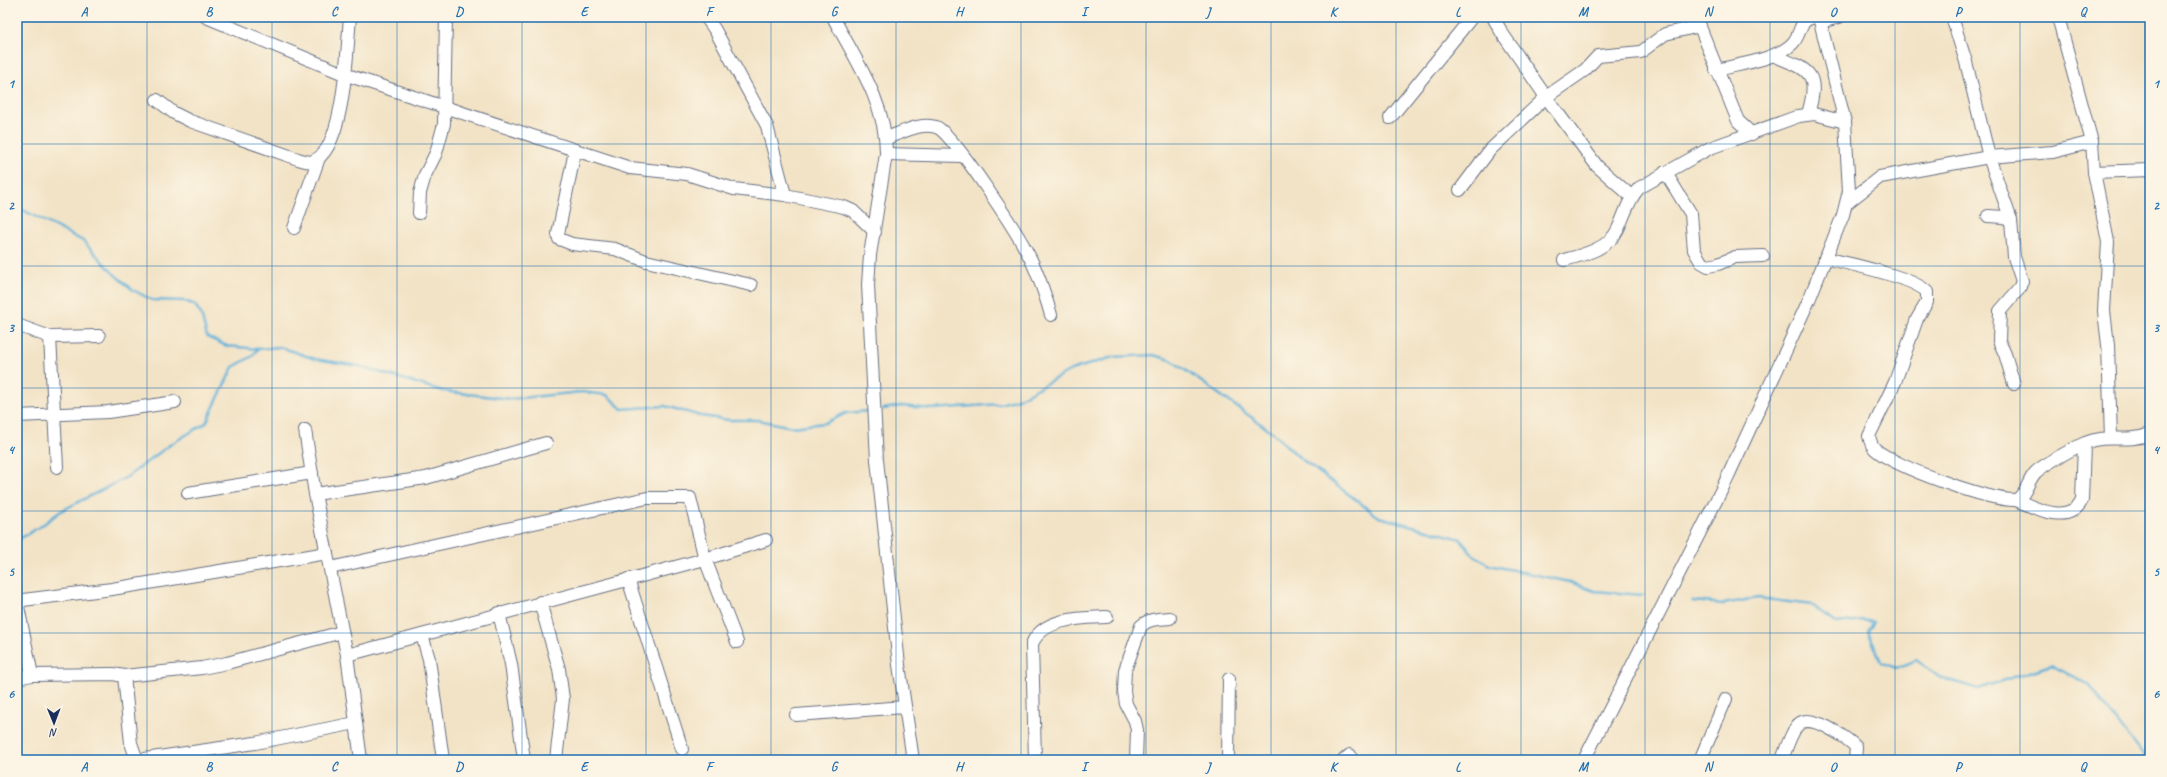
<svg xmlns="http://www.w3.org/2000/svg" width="2167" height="777" viewBox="0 0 2167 777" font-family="Caveat,sans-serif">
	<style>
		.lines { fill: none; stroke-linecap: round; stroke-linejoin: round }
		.stream { stroke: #5eb0d9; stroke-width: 2.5 }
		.minor-casing { stroke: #666e82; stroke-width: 14 }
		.minor { stroke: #fff; stroke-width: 12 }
		.grid { fill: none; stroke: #1f6fb2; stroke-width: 1; stroke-opacity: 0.55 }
		.neatline { fill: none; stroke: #1f6fb2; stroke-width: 1.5 }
		.grid-label { font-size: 13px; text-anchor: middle; font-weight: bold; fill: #1f6fb2 }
	</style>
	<rect width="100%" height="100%" fill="#fcf5e5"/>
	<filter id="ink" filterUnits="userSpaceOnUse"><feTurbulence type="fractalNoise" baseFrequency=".025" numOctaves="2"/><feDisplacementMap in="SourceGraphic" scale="8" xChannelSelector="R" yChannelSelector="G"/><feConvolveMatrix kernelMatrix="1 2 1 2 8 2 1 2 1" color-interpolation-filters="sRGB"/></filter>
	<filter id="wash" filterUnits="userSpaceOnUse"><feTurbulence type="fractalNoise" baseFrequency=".012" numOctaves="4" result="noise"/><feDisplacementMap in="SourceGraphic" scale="16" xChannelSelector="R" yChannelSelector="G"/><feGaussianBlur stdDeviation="0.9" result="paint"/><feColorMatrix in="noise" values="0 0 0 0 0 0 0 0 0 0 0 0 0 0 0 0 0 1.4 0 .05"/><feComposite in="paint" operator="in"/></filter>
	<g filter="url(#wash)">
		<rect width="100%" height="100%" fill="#f2e3c6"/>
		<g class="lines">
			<g class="stream">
				<path d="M17,207L83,241L114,274L133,290L152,300L185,301L195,305L201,314L207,337L227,346L258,349L280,347L315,359L358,366L443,391L510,399L582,392L607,395L622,409L665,406L701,416L729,420H758L792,427L825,423L846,413L868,411"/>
				<path d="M883,409L901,406L933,409L1000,404L1018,399L1071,370L1113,357L1153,355L1171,360L1272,432L1300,458L1379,517L1461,539L1471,553L1489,565L1570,582L1594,591L1643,595"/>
				<path d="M17,543L21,538L41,526L61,511L127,477L171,444L206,423L233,367L251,357L258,349"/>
				<path d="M1693,601L1723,604L1758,598L1812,605L1836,623L1863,620L1874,622L1868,631L1881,662L1896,668L1916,660L1942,678L1978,689L2051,665L2089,685L2147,760"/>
			</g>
		</g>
	</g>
	<g filter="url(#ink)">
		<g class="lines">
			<g class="minor-casing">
				<g id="minor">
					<path d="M206,17L344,74L630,168L687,174L734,189L785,195L844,207L853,211L875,232"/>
					<path d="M706,17L715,30L767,126L785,195"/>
					<path d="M833,17C855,59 887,104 886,154L870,255L868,285L877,460L899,665L913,760"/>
					<path d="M1493,17L1502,33L1546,97L1597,166L1631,196"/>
					<path d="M1696,17L1738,121L1752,134"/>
					<path d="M1952,17L1966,62L1989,157L2011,220L2014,257L2022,281L2019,289L2000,311L1999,341L2005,354L2014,384"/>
					<path d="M2058,17L2092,142L2094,172L2108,242L2104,311L2108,345L2111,438"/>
					<path d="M1821,22L1839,17"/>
					<path d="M1775,56C1810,70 1820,73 1808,114"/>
					<path d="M1716,70C1740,64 1775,60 1792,44C1803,33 1796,21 1815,17"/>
					<path d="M157,100L174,113L190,121L298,159C302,160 308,163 313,161C345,150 347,47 350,17"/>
					<path d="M1390,118L1472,17"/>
					<path d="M886,138C902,133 920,122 936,127C952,131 1017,233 1027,252C1038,272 1045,294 1051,315"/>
					<path d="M575,151L558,234L559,239L572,244L615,249L646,261L751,285"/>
					<path d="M886,154L962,156"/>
					<path d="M1665,172L1691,214L1694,250L1701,262L1708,266L1718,264L1735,257L1763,256"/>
					<path d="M2094,172L2150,170"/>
					<path d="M1460,190L1490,150L1546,97L1585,70L1598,56L1641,52L1665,34L1700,26"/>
					<path d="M1847,203L1880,177L1989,157L2053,152L2092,142"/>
					<path d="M419,213L420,193L425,175L436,153L444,124L446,17"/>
					<path d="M1988,216L2004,217L2011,220"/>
					<path d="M294,228L319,158"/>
					<path d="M1825,258C1846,263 1914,277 1927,292V302L1917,319L1895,382L1869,436C1870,441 1871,445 1875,449C1895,467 1989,501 2016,500C2027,494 2027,482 2035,473C2041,466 2074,448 2085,443C2109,433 2125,444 2150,434"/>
					<path d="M1564,260C1583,255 1609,249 1618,229C1625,214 1628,200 1639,188L1710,148L1799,116L1814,114L1845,122"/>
					<path d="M17,325L50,337L99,336"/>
					<path d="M50,337L57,467"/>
					<path d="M17,416L108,412L175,402"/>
					<path d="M305,430L315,494L347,655L361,760"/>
					<path d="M188,493L312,473"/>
					<path d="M315,494L426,478L546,443"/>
					<path d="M2016,500C2035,508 2069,526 2082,500L2084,444"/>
					<path d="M330,568L647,498H690L705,559L737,642"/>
					<path d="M628,579L682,749"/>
					<path d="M540,602L559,669L563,699L556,760"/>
					<path d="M499,613L511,664L524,760"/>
					<path d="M422,635L429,659L443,760"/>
					<path d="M347,655L705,559L766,540"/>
					<path d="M32,675L18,607L20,602L23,600L112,589L327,553"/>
					<path d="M124,676L131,743L137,760"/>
					<path d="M17,678L32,675L113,674L124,676L202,668L227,663L342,632"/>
					<path d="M796,715L905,707"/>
					<path d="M138,760L255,743L356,723"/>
					<path d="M1035,760L1032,644C1043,617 1083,618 1107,617"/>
					<path d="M1136,760L1137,730L1135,721L1126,704L1124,691L1125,670L1141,626C1149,618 1160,619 1170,618"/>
					<path d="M1228,760L1229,679"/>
					<path d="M1344,760L1350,755"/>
					<path d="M1584,760L1723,487L1809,300L1843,215L1849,191L1845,122L1819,17"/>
					<path d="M1700,760L1726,699"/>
					<path d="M1782,760C1786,749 1790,735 1797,726C1808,710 1847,738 1856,747L1855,760"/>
				</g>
			</g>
			<use href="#minor" class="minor"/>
		</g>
	</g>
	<path class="grid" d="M147,17V760M272,17V760M397,17V760M522,17V760M646,17V760M771,17V760M896,17V760M1021,17V760M1146,17V760M1271,17V760M1396,17V760M1521,17V760M1645,17V760M1770,17V760M1895,17V760M2020,17V760M17,144H2150M17,266H2150M17,388H2150M17,511H2150M17,633H2150"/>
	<rect width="2167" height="777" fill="none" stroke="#fcf5e5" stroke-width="44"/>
	<g transform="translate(54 723) rotate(179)" stroke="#fcf5e5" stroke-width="3" paint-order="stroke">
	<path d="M0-3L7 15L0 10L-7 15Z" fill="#1b2f5e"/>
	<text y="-6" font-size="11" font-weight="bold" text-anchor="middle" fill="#1b2f5e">N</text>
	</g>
	<rect x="22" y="22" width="2123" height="733" class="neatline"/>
	<g class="grid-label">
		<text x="84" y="16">A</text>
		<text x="209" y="16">B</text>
		<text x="334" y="16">C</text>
		<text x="459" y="16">D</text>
		<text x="584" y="16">E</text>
		<text x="709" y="16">F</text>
		<text x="834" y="16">G</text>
		<text x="959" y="16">H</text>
		<text x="1084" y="16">I</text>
		<text x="1208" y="16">J</text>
		<text x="1333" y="16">K</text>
		<text x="1458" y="16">L</text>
		<text x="1583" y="16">M</text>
		<text x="1708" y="16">N</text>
		<text x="1833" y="16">O</text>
		<text x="1958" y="16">P</text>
		<text x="2083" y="16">Q</text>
		<text x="11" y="88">1</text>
		<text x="2156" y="88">1</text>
		<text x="11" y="210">2</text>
		<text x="2156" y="210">2</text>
		<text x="11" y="332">3</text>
		<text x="2156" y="332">3</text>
		<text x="11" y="454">4</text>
		<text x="2156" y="454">4</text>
		<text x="11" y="576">5</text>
		<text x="2156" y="576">5</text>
		<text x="11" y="698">6</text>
		<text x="2156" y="698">6</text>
		<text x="84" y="771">A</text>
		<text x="209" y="771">B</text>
		<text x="334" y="771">C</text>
		<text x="459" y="771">D</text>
		<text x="584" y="771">E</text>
		<text x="709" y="771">F</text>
		<text x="834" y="771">G</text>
		<text x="959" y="771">H</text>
		<text x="1084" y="771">I</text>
		<text x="1208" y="771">J</text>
		<text x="1333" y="771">K</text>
		<text x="1458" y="771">L</text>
		<text x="1583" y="771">M</text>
		<text x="1708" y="771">N</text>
		<text x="1833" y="771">O</text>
		<text x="1958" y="771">P</text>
		<text x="2083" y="771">Q</text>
	</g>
</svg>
